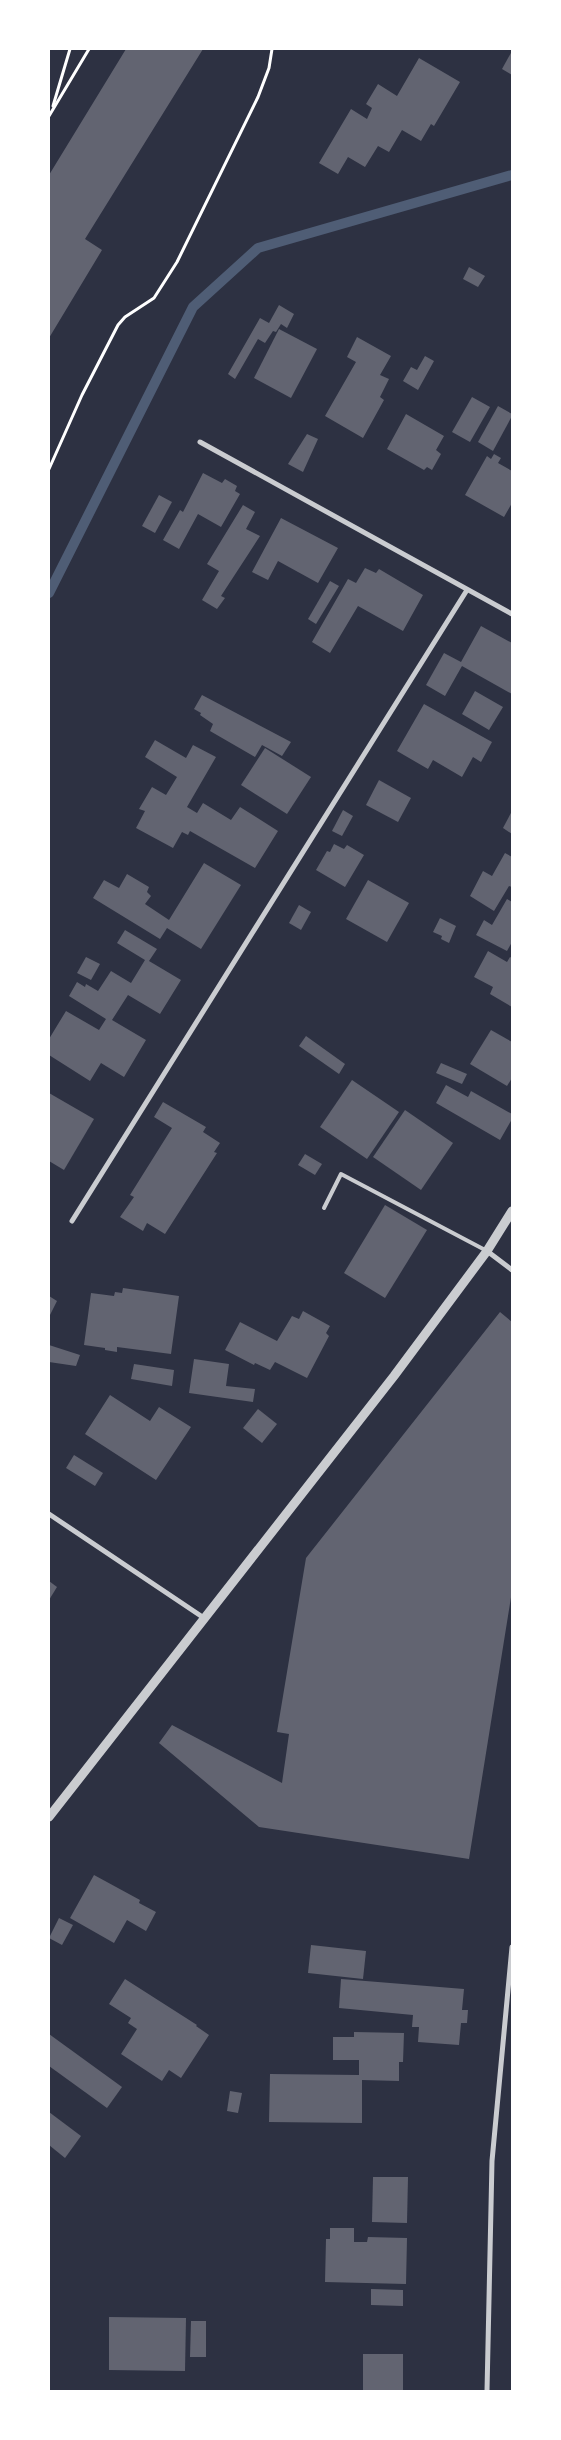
<svg xmlns="http://www.w3.org/2000/svg" width="561" height="2440" viewBox="0 0 561 2440" font-family="Helvetica,sans-serif">
	<style>
		.lines { fill: none; stroke-linecap: round; stroke-linejoin: round }
		.stream { stroke: #4f5d75; stroke-width: 10 }
		.building { fill: #626471 }
		.path { stroke: #fff; stroke-width: 3 }
		.service { stroke: #caccd0; stroke-width: 4 }
		.minor { stroke: #caccd0; stroke-width: 5 }
		.tertiary { stroke: #caccd0; stroke-width: 9 }
	</style>
	<rect width="100%" height="100%" fill="#2d3142"/>
	<g class="lines">
		<path class="stream" d="M49,593L193,307L258,248L512,175"/>
	</g>
	<g class="building">
		<path d="M126,49H203L85,239L102,250L49,338V175Z"/>
		<path d="M512,51V75L502,69Z"/>
		<path d="M419,58L460,82L434,126L431,124L421,141L402,130L389,152L378,146L365,167L348,157L338,174L319,163L351,109L367,119L372,108L366,104L378,84L397,96Z"/>
		<path d="M469,267L485,276L478,287L463,279Z"/>
		<path d="M279,305L294,314L287,328L281,324L276,332L273,331L265,343L258,339L235,379L228,374L260,318L269,323Z"/>
		<path d="M279,329L317,349L291,398L254,378Z"/>
		<path d="M357,337L391,356L380,375L389,379L380,397L384,400L363,438L325,416L356,362L347,357Z"/>
		<path d="M425,356L434,361L418,390L403,381L411,367L417,370Z"/>
		<path d="M472,397L490,407L470,442L452,432Z"/>
		<path d="M498,406L512,414V416L493,451L478,442Z"/>
		<path d="M406,414L444,436L436,450L441,454L432,470L427,467L424,470L387,449Z"/>
		<path d="M307,434L318,439L303,472L288,464Z"/>
		<path d="M494,454L501,458L498,463L512,471V503L504,517L465,495L487,456L491,459Z"/>
		<path d="M203,473L222,483L225,479L237,486L235,491L240,494L221,527L198,514L179,549L163,540L180,510L183,512Z"/>
		<path d="M159,495L172,502L155,533L142,526Z"/>
		<path d="M243,505L255,512L246,529L260,536L221,596L225,598L217,609L202,600L219,571L207,564Z"/>
		<path d="M281,518L338,548L318,583L278,561L268,580L252,572Z"/>
		<path d="M365,568L376,573L379,569L423,595L403,631L358,606L330,653L312,642L348,579L356,583Z"/>
		<path d="M330,581L339,586L316,624L308,619Z"/>
		<path d="M481,626L512,643V694L462,666L445,696L426,685L444,653L461,662Z"/>
		<path d="M475,691L503,707L489,730L462,714Z"/>
		<path d="M202,695L291,742L282,756L262,745L255,757L210,731L213,724L200,715L201,713L194,709Z"/>
		<path d="M424,704L492,742L481,762L473,757L462,777L433,760L428,769L397,751Z"/>
		<path d="M155,740L186,758L193,745L216,757L187,807L197,813L203,803L231,820L240,807L278,831L255,868L190,831L188,835L182,832L173,848L136,828L145,811L139,809L152,787L166,795L177,777L145,757Z"/>
		<path d="M265,748L311,777L287,814L241,785Z"/>
		<path d="M379,780L411,798L398,822L366,805Z"/>
		<path d="M343,810L353,816L342,836L332,831Z"/>
		<path d="M512,811V834L503,828Z"/>
		<path d="M334,844L344,849L347,845L364,855L345,887L316,870L327,851L330,852Z"/>
		<path d="M505,853L512,857V887L509,886L494,911L470,896L483,871L492,876Z"/>
		<path d="M204,863L241,885L201,949L167,928L160,939L93,898L104,880L119,888L127,874L149,887L147,892L151,896L145,904L169,920Z"/>
		<path d="M368,880L409,903L387,942L346,919Z"/>
		<path d="M507,899L512,902V942L507,951L476,935L484,920L492,925Z"/>
		<path d="M299,905L311,912L301,930L289,923Z"/>
		<path d="M440,918L456,926L449,943L441,939L442,936L433,932Z"/>
		<path d="M125,930L157,949L149,961L181,980L160,1014L128,995L112,1020L146,1040L124,1077L101,1063L90,1081L49,1055V1039L66,1011L99,1030L106,1019L69,996L77,982L85,987L86,984L98,991L111,971L131,983L145,960L117,943Z"/>
		<path d="M488,951L507,962L510,957L512,958V1007L490,994L493,987L474,977Z"/>
		<path d="M86,957L100,964L91,980L77,973Z"/>
		<path d="M491,1030L512,1042V1078L507,1086L470,1064Z"/>
		<path d="M306,1036L345,1064L339,1074L299,1046Z"/>
		<path d="M441,1063L467,1074L462,1084L436,1073Z"/>
		<path d="M352,1080L399,1112L367,1159L320,1127Z"/>
		<path d="M446,1085L468,1097L471,1091L512,1114V1119L500,1140L436,1103Z"/>
		<path d="M49,1093L94,1119L64,1170L49,1161Z"/>
		<path d="M163,1102L206,1127L203,1132L220,1143L214,1152L217,1153L165,1234L147,1223L143,1231L120,1217L134,1197L130,1195L172,1128L154,1117Z"/>
		<path d="M405,1110L453,1143L421,1190L373,1157Z"/>
		<path d="M305,1154L322,1164L315,1175L298,1165Z"/>
		<path d="M385,1205L427,1230L385,1298L344,1273Z"/>
		<path d="M123,1288L179,1296L171,1354L117,1347V1352L105,1350V1348L84,1345L91,1293L114,1296L115,1292L122,1293Z"/>
		<path d="M49,1296L57,1301L49,1317Z"/>
		<path d="M303,1311L330,1326L326,1333L329,1336L307,1378L275,1362L270,1370L255,1363L254,1365L225,1350L240,1322L277,1341L292,1316L299,1319Z"/>
		<path d="M500,1312L512,1322V1591L469,1859L259,1827L159,1743L172,1725L282,1783L289,1734L277,1732L306,1558Z"/>
		<path d="M49,1345L80,1355L76,1366L49,1362Z"/>
		<path d="M194,1359L229,1364L226,1386L255,1389L253,1402L189,1393Z"/>
		<path d="M134,1364L174,1370L172,1386L131,1379Z"/>
		<path d="M110,1395L150,1421L159,1407L191,1427L156,1480L85,1434Z"/>
		<path d="M258,1409L277,1424L262,1443L243,1428Z"/>
		<path d="M74,1455L103,1473L95,1486L66,1468Z"/>
		<path d="M49,1581L57,1587L49,1600Z"/>
		<path d="M94,1875L140,1900L139,1903L156,1912L146,1931L127,1920L114,1943L70,1918Z"/>
		<path d="M59,1918L73,1925L62,1945L49,1938Z"/>
		<path d="M311,1945L366,1951L363,1979L308,1973Z"/>
		<path d="M125,1979L197,2025L196,2026L209,2035L181,2078L169,2070L162,2081L121,2054L137,2029L128,2023L131,2018L109,2004Z"/>
		<path d="M341,1979L464,1989L462,2010H468L467,2023H461L459,2045L418,2042L419,2027H412L413,2015L339,2008Z"/>
		<path d="M354,2032L404,2033L403,2062H399V2081L362,2080V2123L269,2122L270,2074L359,2075V2060H333V2037H354Z"/>
		<path d="M49,2034L122,2087L107,2108L49,2066Z"/>
		<path d="M230,2091L242,2093L238,2113L227,2111Z"/>
		<path d="M49,2112L81,2136L65,2158L49,2145Z"/>
		<path d="M373,2177H408L407,2223L372,2222Z"/>
		<path d="M330,2228H354V2242H367L368,2237L407,2238L406,2284L325,2282L326,2239H330Z"/>
		<path d="M371,2289L403,2290V2306L371,2305Z"/>
		<path d="M109,2317L186,2318L185,2371L109,2370Z"/>
		<path d="M191,2321H206V2357H190Z"/>
		<rect x="363" y="2354" width="40" height="37"/>
	</g>
	<g class="lines">
		<g class="path">
			<path d="M53,106L70,49"/>
			<path d="M49,116L89,49"/>
			<path d="M49,469L82,395L118,325L125,317L154,298L177,262L258,97L269,68L272,49"/>
		</g>
		<path class="service" d="M324,1208L341,1174L487,1251"/>
		<g class="minor">
			<path d="M200,442L512,614"/>
			<path d="M72,1221L467,590"/>
			<path d="M487,1251L512,1270"/>
			<path d="M49,1514L204,1618"/>
			<path d="M487,2391L492,2161L512,1947"/>
		</g>
		<path class="tertiary" d="M49,1817L394,1376L487,1251L512,1211"/>
	</g>
	<rect width="561" height="2440" fill="none" stroke="#ffffff" stroke-width="100"/>
</svg>
